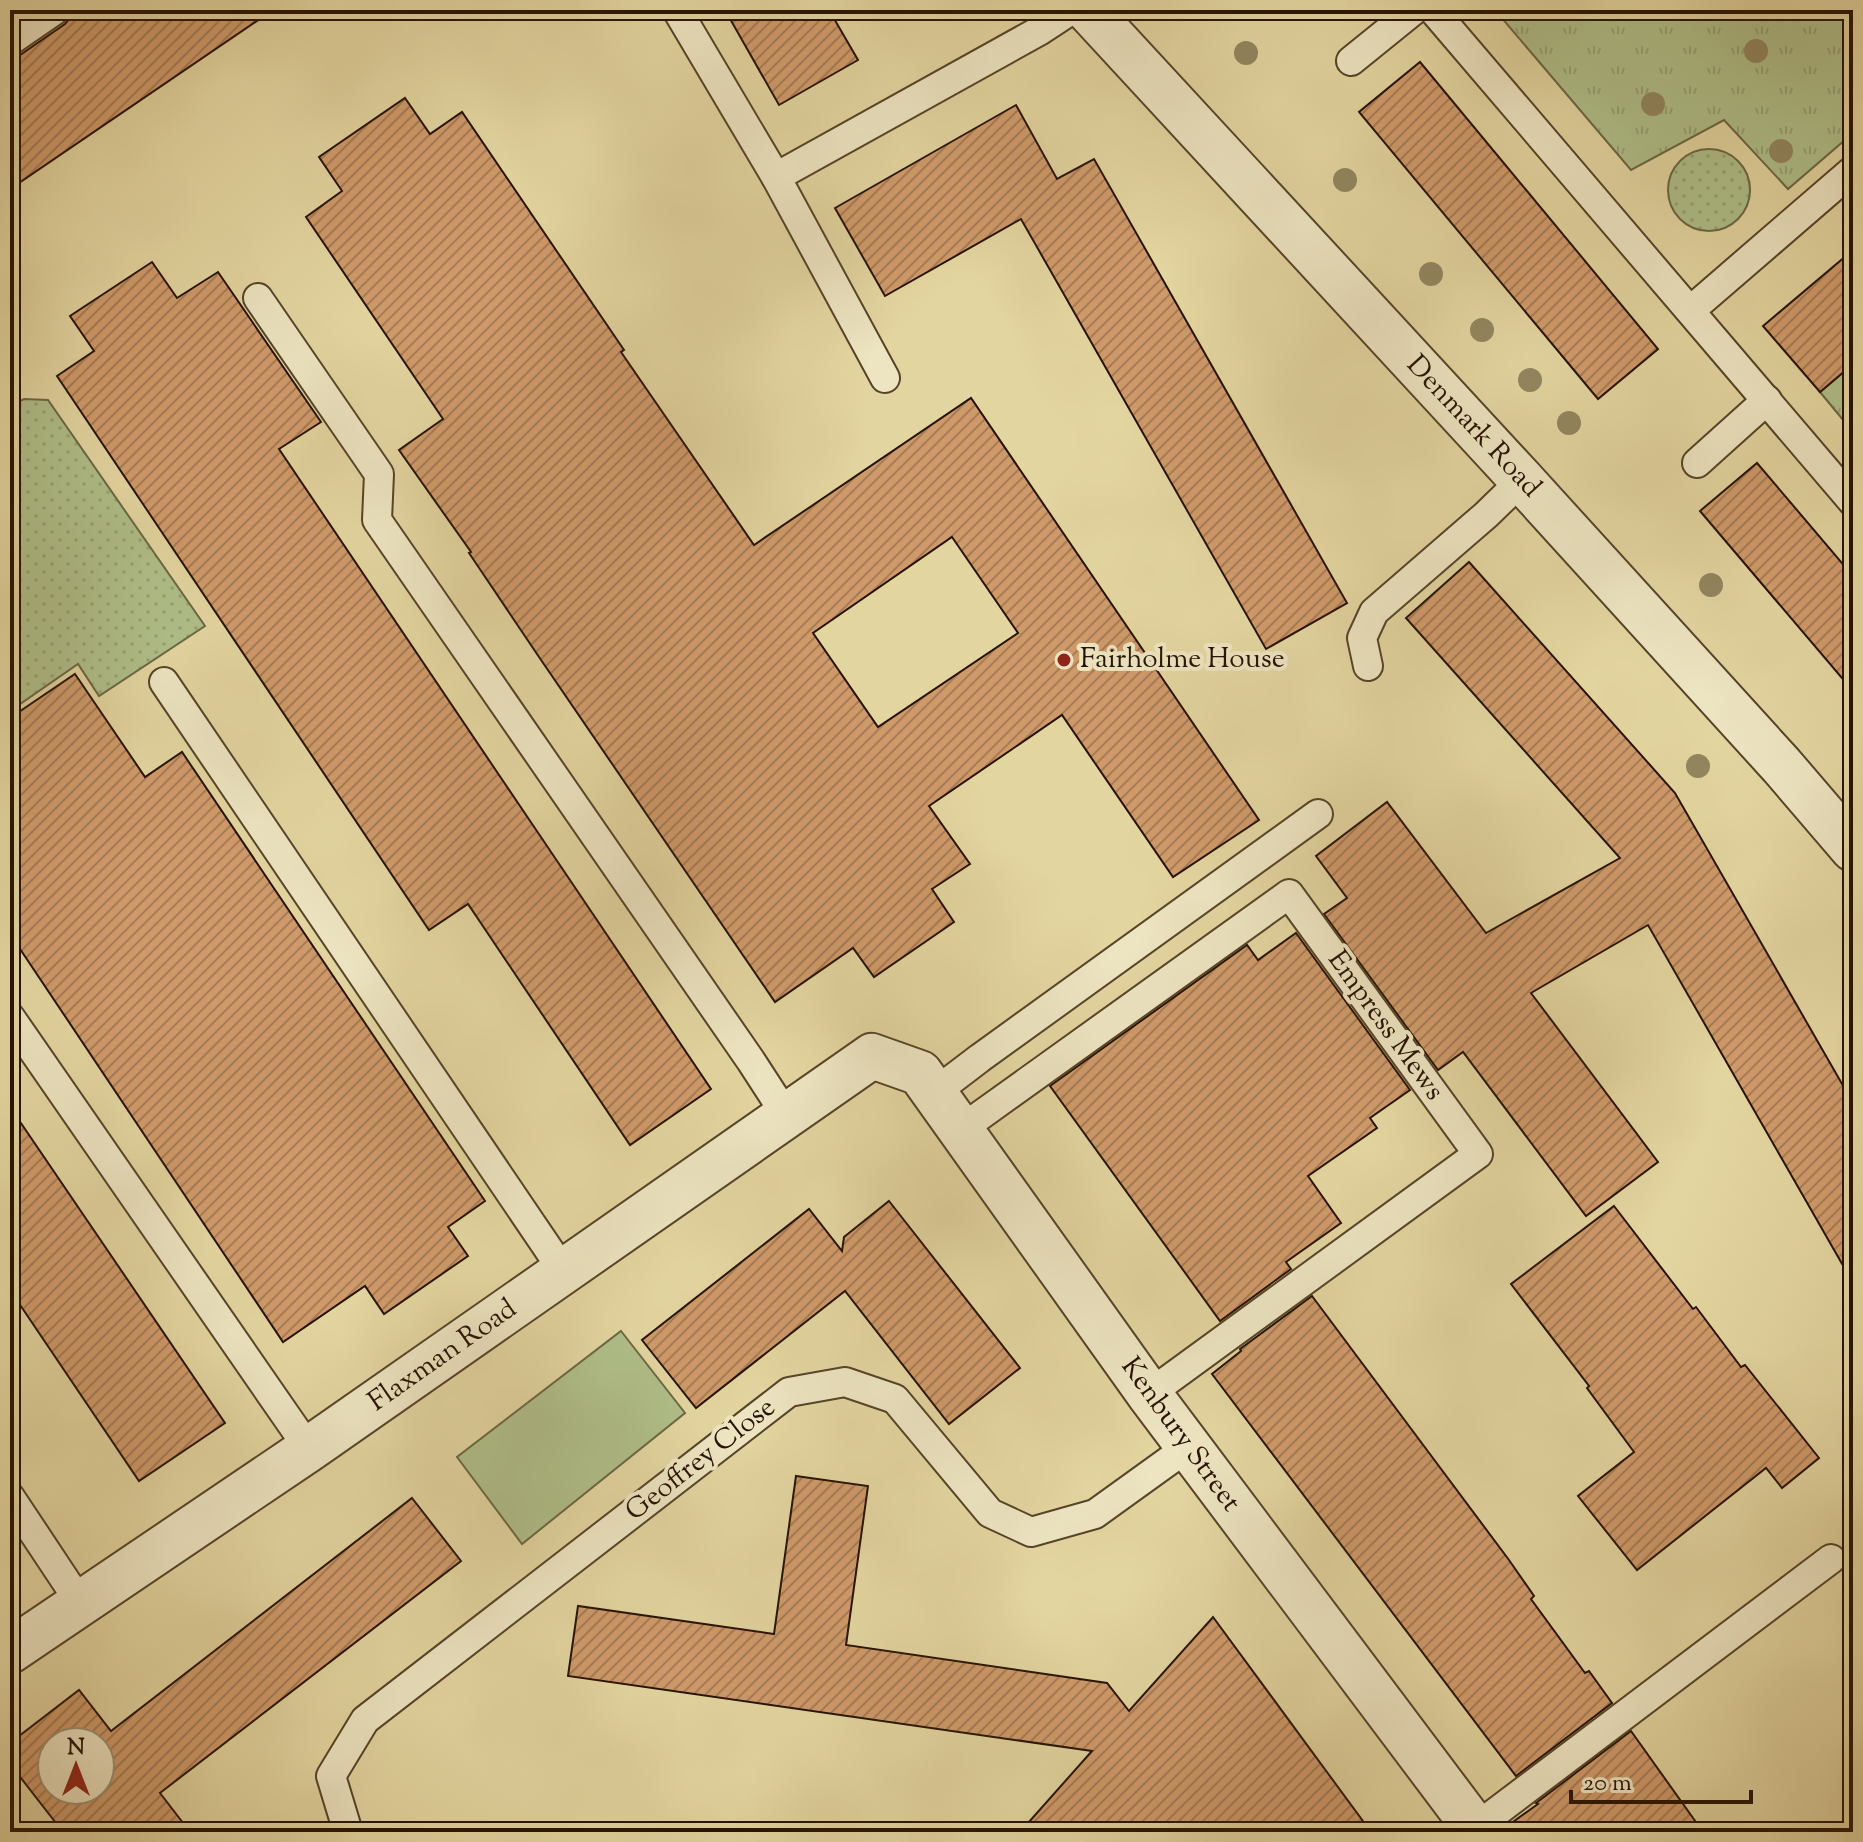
<svg xmlns="http://www.w3.org/2000/svg" width="1863" height="1842" viewBox="0 0 1863 1842" font-family="'Sorts Mill Goudy',serif">
	<style>
		.grass { fill: url(#grass-tufts); stroke: #6b6844; stroke-width: 2 }
		.park { fill: url(#park-dots); stroke: #6b6844; stroke-width: 2 }
		.garden { fill: #afbe88; stroke: #6b6844; stroke-width: 2 }
		.building { fill: url(#building-hatch); stroke: #271300; stroke-width: 2; fill-rule: evenodd }
		.lines { fill: none; stroke-linecap: round; stroke-linejoin: round }
		.lane-casing { stroke: #564428; stroke-width: 32 }
		.street-casing { stroke: #564428; stroke-width: 48 }
		.lane { stroke: #ede4c1; stroke-width: 28 }
		.street { stroke: #ede4c1; stroke-width: 44 }
		.tree { fill: #92865f }
		.poi-dot { fill: #8f2418; stroke: #ede4c1; stroke-width: 3 }
		.labels { text-anchor: middle; dominant-baseline: central; stroke-width: 8; stroke-linejoin: round; paint-order: stroke }
		.street-label { font-size: 28px; fill: #271300; stroke: #ede4c1 }
		.poi-label { font-size: 28px; fill: #271300; stroke: #ede4c1; text-anchor: start }
	</style>
	<defs>
		<pattern id="grass-tufts" width="24" height="20" patternUnits="userSpaceOnUse" patternTransform="scale(2)"><rect width="24" height="20" fill="#afbe88"/><path d="M3 7l-1-3M5 7V3M7 7l1-3M15 17l-1-3M17 17v-4M19 17l1-3" fill="none" stroke="#97a274"/></pattern>
		<pattern id="park-dots" width="8" height="8" patternUnits="userSpaceOnUse" patternTransform="scale(2)"><rect width="8" height="8" fill="#afbe88"/><path d="M2 2h.1M6 6h.1" fill="none" stroke="#97a274" stroke-width="1.8" stroke-linecap="round"/></pattern>
		<pattern id="building-hatch" width="6" height="6" patternUnits="userSpaceOnUse" patternTransform="scale(2)"><rect width="6" height="6" fill="#cf9a6a"/><path d="M-1 1l2-2M0 6l6-6M5 7l2-2" fill="none" stroke="#a87c55"/></pattern>
	</defs>
	<rect width="100%" height="100%" fill="#e3d5a0"/>
	<filter id="stains"><feTurbulence type="fractalNoise" baseFrequency=".0025" numOctaves="4"/><feColorMatrix values="0 0 0 0 .2 0 0 0 0 .09 0 0 0 0 .02 0 0 0 .5 -.17"/></filter>
	<radialGradient id="worn" r=".72"><stop offset=".6" stop-color="#630" stop-opacity="0"/><stop offset="1" stop-color="#630" stop-opacity=".3"/></radialGradient>
	<g class="grass">
		<path d="M1495,10H1853V133L1788,189L1724,120L1631,170Z"/>
		<path d="M1853,364V432L1820,392Z"/>
	</g>
	<g class="park">
		<circle cx="1709" cy="190" r="41"/>
		<path d="M24,399L48,400L205,626L99,696L78,664L10,711V406Z"/>
	</g>
	<path class="garden" d="M621,1331L685,1413L522,1544L457,1457Z"/>
	<g class="building">
		<path d="M72,10H273L10,189V58L20,55L65,24L70,18Z"/>
		<path d="M725,10H829L858,60L779,105Z"/>
		<path d="M1420,62L1658,349L1598,399L1359,112Z"/>
		<path d="M405,98L430,134L462,112L624,350L621,352L754,545L971,398L1259,820L1173,877L1062,715L929,806L970,864L932,889L954,922L874,977L853,948L775,1002L539,657L469,553L471,552L399,450L443,419L306,217L342,191L319,157ZM952,537L1018,633L878,727L813,633Z"/>
		<path d="M1016,105L1057,179L1094,159L1347,603L1266,649L1021,219L885,296L835,208Z"/>
		<path d="M1853,250V364L1820,392L1763,326Z"/>
		<path d="M152,262L177,298L218,272L321,422L279,449L711,1089L630,1145L468,904L429,930L57,376L94,351L70,316Z"/>
		<path d="M1757,463L1853,576V691L1700,511Z"/>
		<path d="M1469,562L1675,793L1853,1103V1283L1648,925L1531,993L1658,1162L1586,1216L1463,1052L1438,1070L1324,914L1347,898L1316,856L1387,802L1486,933L1620,858L1406,618Z"/>
		<path d="M75,674L145,777L182,752L485,1201L448,1227L468,1256L384,1314L365,1286L283,1342L10,934V718Z"/>
		<path d="M1296,933L1410,1090L1370,1118L1377,1128L1308,1176L1341,1223L1286,1262L1291,1269L1220,1321L1050,1086L1247,945L1258,960Z"/>
		<path d="M10,1107L225,1423L139,1481L10,1290Z"/>
		<path d="M889,1201L1020,1368L949,1424L845,1291L696,1408L642,1340L809,1209L842,1251L844,1237Z"/>
		<path d="M1614,1206L1693,1309L1696,1307L1741,1367L1745,1365L1819,1458L1782,1488L1766,1468L1637,1570L1578,1496L1634,1452L1587,1388L1589,1386L1511,1284Z"/>
		<path d="M1312,1296L1509,1560L1534,1596L1531,1599L1585,1673L1589,1671L1612,1703L1516,1776L1212,1374L1241,1351L1240,1349Z"/>
		<path d="M796,1476L868,1486L846,1645L1107,1683L1129,1711L1213,1617L1371,1832H1020L1092,1751L568,1676L578,1606L774,1634Z"/>
		<path d="M412,1498L461,1561L160,1793L190,1832H63L10,1764V1743L79,1690L111,1731ZM52,1742H100V1790H52Z"/>
		<path d="M1631,1731L1703,1832H1502L1503,1829L1538,1804L1536,1803Z"/>
	</g>
	<g class="lines">
		<g class="lane-casing">
			<g id="lane">
				<path d="M677,10L776,177L1039,31L1071,10"/>
				<path d="M1433,10L1853,502"/>
				<path d="M10,41L55,10"/>
				<path d="M1351,61L1414,10"/>
				<path d="M776,177L885,378"/>
				<path d="M258,298L379,474L377,520L751,1061L786,1115"/>
				<path d="M1691,310L1853,170"/>
				<path d="M1697,463L1767,400"/>
				<path d="M1368,666L1362,638L1374,612L1486,515L1522,480"/>
				<path d="M164,682L564,1272"/>
				<path d="M10,1017L309,1449"/>
				<path d="M934,1093L980,1058L1318,814"/>
				<path d="M960,1130L1289,894L1478,1154L1149,1394"/>
				<path d="M10,1497L81,1604"/>
				<path d="M1475,1828L1831,1559"/>
				<path d="M348,1832L331,1776L365,1720L789,1392L845,1382L895,1399L990,1513L1031,1532L1095,1514L1188,1447"/>
			</g>
		</g>
		<g class="street-casing">
			<g id="street">
				<path d="M1088,10L1522,480L1782,766L1853,849"/>
				<path d="M10,1651L309,1449L872,1056L920,1073L1149,1394L1478,1832"/>
			</g>
		</g>
		<use href="#lane" class="lane"/>
		<use href="#street" class="street"/>
	</g>
	<g class="tree">
		<circle cx="1756" cy="51" r="12"/>
		<circle cx="1246" cy="53" r="12"/>
		<circle cx="1653" cy="104" r="12"/>
		<circle cx="1781" cy="151" r="12"/>
		<circle cx="1345" cy="180" r="12"/>
		<circle cx="1431" cy="274" r="12"/>
		<circle cx="1482" cy="330" r="12"/>
		<circle cx="1530" cy="380" r="12"/>
		<circle cx="1569" cy="423" r="12"/>
		<circle cx="1711" cy="585" r="12"/>
		<circle cx="1698" cy="766" r="12"/>
	</g>
	<circle class="poi-dot" cx="1064" cy="660" r="8"/>
	<g class="labels">
		<g class="street-label">
			<text transform="translate(1473 427) rotate(47)">Denmark Road</text>
			<text transform="translate(1385 1026) rotate(54)">Empress Mews</text>
			<text transform="translate(443 1356) rotate(-35)">Flaxman Road</text>
			<text transform="translate(1180 1435) rotate(54)">Kenbury Street</text>
			<text transform="translate(701 1460) rotate(-38)">Geoffrey Close</text>
		</g>
		<g class="poi-label">
			<text x="1080" y="660">Fairholme House</text>
		</g>
	</g>
	<rect width="1863" height="1842" fill="none" stroke="#e3d5a0" stroke-width="40"/>
	<rect x="12" y="12" width="1839" height="1818" fill="none" stroke="#271300" stroke-width="4"/>
	<rect x="20" y="20" width="1823" height="1802" fill="none" stroke="#271300" stroke-width="2"/>
	<g transform="translate(76 1766)"><circle r="38" fill="#ede4c1" stroke="#9e9074" stroke-width="2"/>
	<path d="M0-6L14 30L0 20L-14 30Z" fill="#8f2418"/>
	<text y="-12" font-size="22" font-weight="bold" text-anchor="middle" fill="#271300">N</text>
	</g>
	<path d="M1571 1790v12h180v-12" fill="none" stroke="#271300" stroke-width="4"/>
	<text x="1583" y="1790" font-size="24" fill="#271300" stroke="#ede4c1" stroke-width="6" paint-order="stroke">20 m</text>
	<rect width="100%" height="100%" filter="url(#stains)"/>
	<rect width="100%" height="100%" fill="url(#worn)"/>
</svg>
